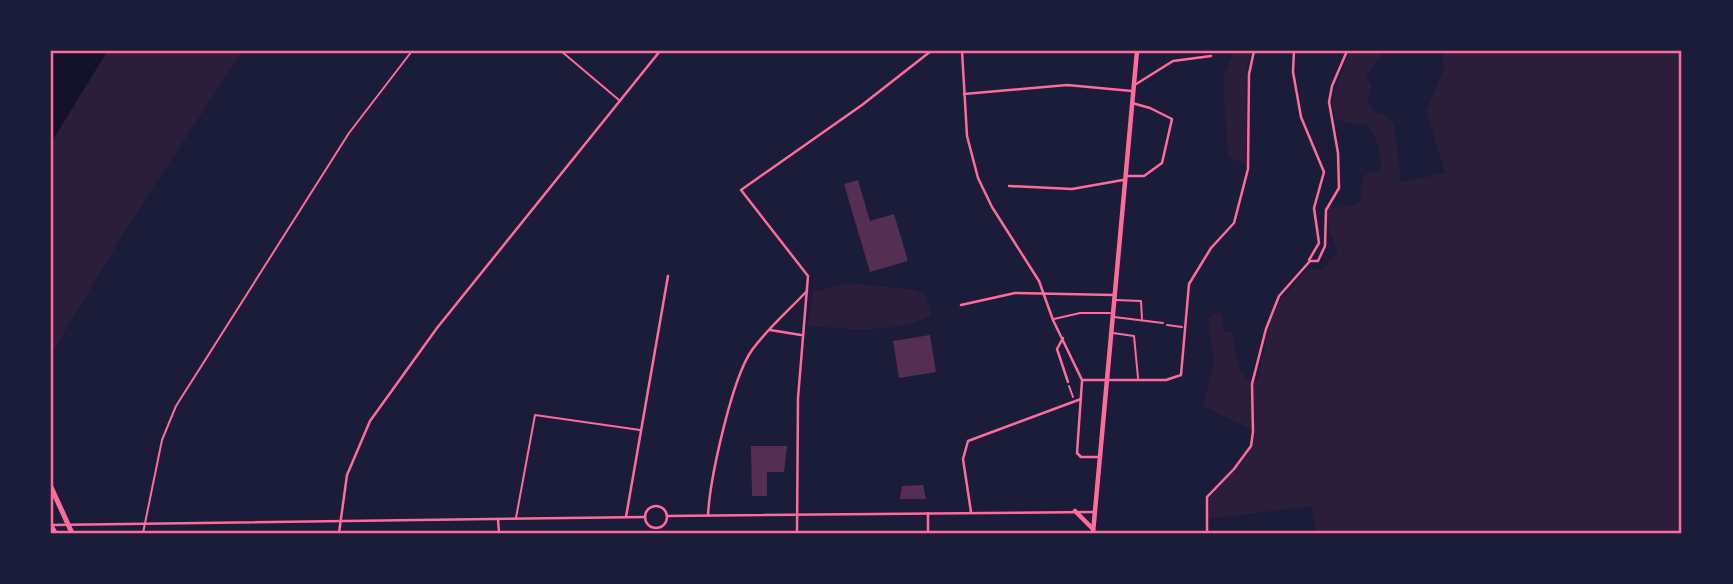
<svg xmlns="http://www.w3.org/2000/svg" width="1733" height="584" viewBox="0 0 1733 584" font-family="'IBM Plex Sans',sans-serif">
	<style>
		.green { fill: #2a1e3b }
		.water { fill: #12122b }
		.building { fill: #542f53 }
		.lines { fill: none; stroke-linecap: round; stroke-linejoin: round }
		.path { stroke: #ff6b9d; stroke-width: 2 }
		.service { stroke: #ff6b9d; stroke-width: 2 }
		.minor { stroke: #ff6b9d; stroke-width: 2.5 }
		.primary { stroke: #ff6b9d; stroke-width: 4.5 }
		.motorway { stroke: #ff6b9d; stroke-width: 5 }
		.neatline { fill: none; stroke: #ff6b9d; stroke-width: 2.5 }
	</style>
	<rect width="100%" height="100%" fill="#1b1b3a"/>
	<g class="green">
		<path d="M108,51H243L136,213L51,354V143Z"/>
		<path d="M1234,51H1254L1250,53L1247,63L1246,165L1228,157L1223,78Z"/>
		<path d="M1349,51H1380L1382,55L1366,75L1372,87L1367,100L1374,113H1382L1394,124L1401,182L1445,173L1426,111L1444,68L1442,51H1682V533H1316L1312,506L1209,519L1210,496C1226,475 1253,461 1255,431L1203,406L1214,363L1208,320L1214,313H1222L1223,331L1232,332L1239,368L1248,380L1258,381L1268,330L1278,303L1307,269H1323L1337,252C1337,239 1321,228 1329,208L1352,206L1361,201L1362,178L1370,171H1381L1379,147L1368,124L1347,123L1335,119L1332,101Z"/>
		<path d="M850,283L916,290L926,297L931,315C893,335 851,329 808,326L813,292Z"/>
	</g>
	<path class="water" d="M52,51H107L51,143V52Z"/>
	<g class="building">
		<path d="M858,180L870,221L894,214L908,261L870,272L844,184Z"/>
		<path d="M930,335L936,372L899,378L893,341Z"/>
		<path d="M751,446H787L784,472H767V496H752Z"/>
		<path d="M923,485L926,499H900L902,486Z"/>
	</g>
	<g class="lines">
		<g class="path">
			<path d="M1167,325L1182,327"/>
			<path d="M1069,386L1073,397"/>
		</g>
		<g class="service">
			<path d="M561,51L619,100"/>
			<path d="M1116,300L1141,301L1142,319"/>
			<path d="M1114,317L1163,323"/>
			<path d="M1054,319L1080,313H1110"/>
			<path d="M1113,333L1134,336L1138,378"/>
			<path d="M516,518L535,415L640,430"/>
			<path d="M143,533L162,440L176,406L349,133L412,51"/>
		</g>
		<g class="minor">
			<path d="M962,51L967,136L978,178L992,207L1039,281L1053,320L1082,380H1166L1181,375L1189,284L1211,248L1234,223L1248,169L1249,74L1254,51"/>
			<path d="M1294,51L1293,72L1301,117L1324,172L1314,208L1319,243L1309,260"/>
			<path d="M1133,86L1173,61L1211,56"/>
			<path d="M964,94L1067,85L1132,91"/>
			<path d="M1126,176H1144L1162,163L1172,119L1150,108L1132,103"/>
			<path d="M1009,186L1072,189L1123,180"/>
			<path d="M961,305L1015,293L1113,295"/>
			<path d="M770,330L801,335"/>
			<path d="M1063,338L1057,349L1068,382"/>
			<path d="M1082,381L1077,453L1081,457H1101"/>
			<circle cx="656" cy="517" r="11"/>
			<path d="M971,512L963,459L968,441L1081,399"/>
			<path d="M708,515C710,478 732,378 752,350C768,328 789,310 807,291"/>
			<path d="M667,516L1094,512"/>
			<path d="M626,517L668,276"/>
			<path d="M498,519L499,533"/>
			<path d="M51,525L645,517"/>
			<path d="M339,533L347,475L370,421L437,328L660,51"/>
			<path d="M797,533L798,398L808,276L741,190L862,105L931,51"/>
			<path d="M928,533V513"/>
			<path d="M1207,533V497L1234,469L1251,446L1253,432L1252,384L1266,329L1279,296L1310,261H1318L1325,246L1326,210L1339,188L1338,153L1329,102L1332,86L1347,51"/>
		</g>
		<g class="primary">
			<path d="M1075,511L1093,529"/>
			<path d="M1093,533L1137,51"/>
		</g>
		<g class="motorway">
			<path d="M51,487L72,533"/>
			<path d="M51,525L55,533"/>
		</g>
	</g>
	<rect width="1733" height="584" fill="none" stroke="#1b1b3a" stroke-width="105"/>
	<rect x="52" y="52" width="1628" height="480" class="neatline"/>
</svg>
